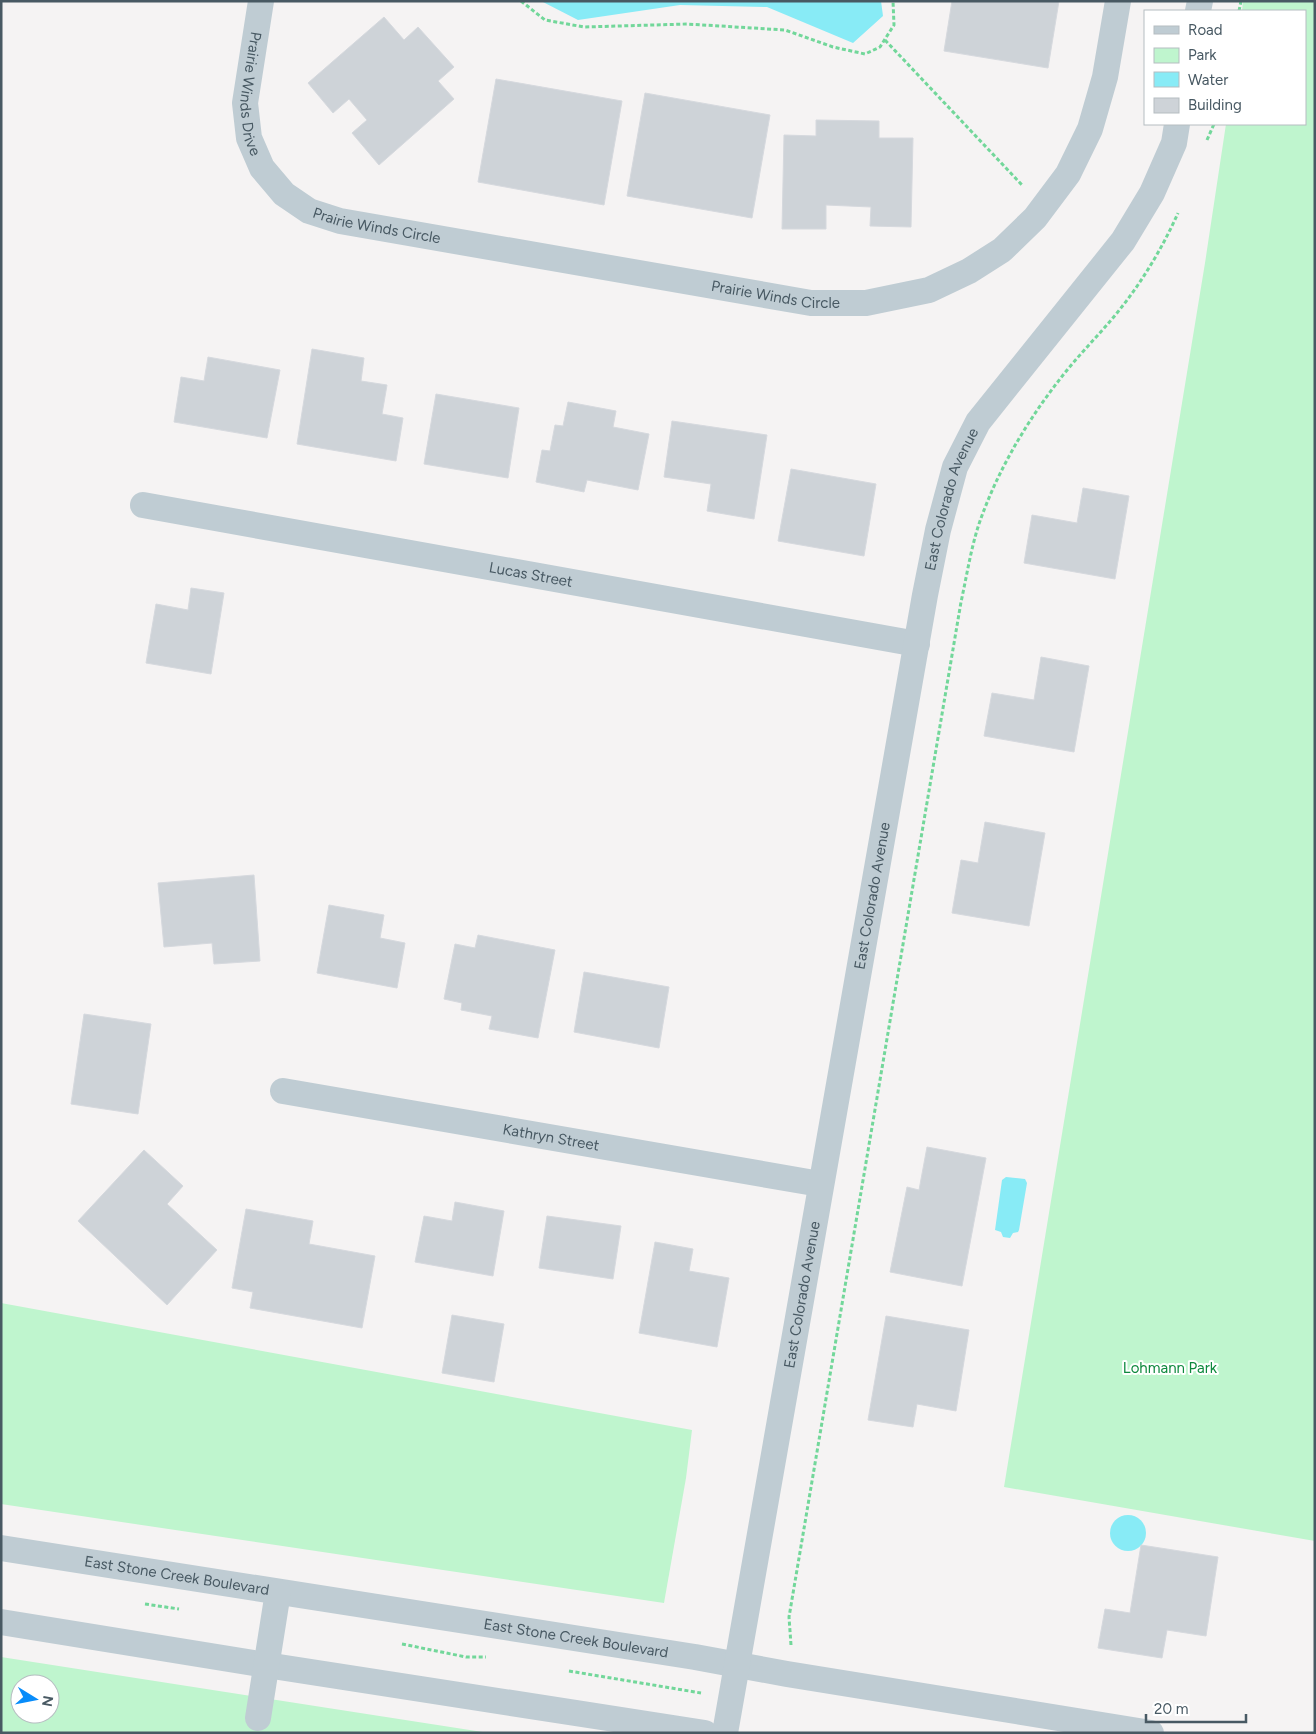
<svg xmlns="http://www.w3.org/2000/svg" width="1316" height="1734" viewBox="0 0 1316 1734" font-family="Figtree,sans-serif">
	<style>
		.green { fill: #bff5ce; fill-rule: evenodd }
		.water { fill: #88ebf6 }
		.building { fill: #ced3d8; stroke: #d6d9de }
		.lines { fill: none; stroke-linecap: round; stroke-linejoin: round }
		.path { stroke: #72d79a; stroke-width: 3; stroke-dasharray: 4 2.5; stroke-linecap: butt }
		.street { stroke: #bfccd3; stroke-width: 26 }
		.labels { text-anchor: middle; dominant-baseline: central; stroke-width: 4; stroke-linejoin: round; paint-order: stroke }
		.street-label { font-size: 15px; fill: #485963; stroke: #fff }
		.park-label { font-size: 15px; fill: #0e893e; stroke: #fff }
	</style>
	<rect width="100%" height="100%" fill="#f5f3f3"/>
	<g class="green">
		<path d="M1243,1H1315V1541L1004,1487L1205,263L1226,124H1305V11H1242Z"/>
		<path d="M1,1303L692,1430L686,1478L664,1603L1,1504Z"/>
		<path d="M1,1657L489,1733H1ZM20,1684H50V1714H20Z"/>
	</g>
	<g class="water">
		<path d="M541,1H881L883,16L853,43L767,7L680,5L578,20Z"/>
		<path d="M1006,1177L1025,1179L1027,1183L1019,1230L1018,1232L1013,1233L1010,1238L1003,1237L1001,1232L995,1230L1002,1180Z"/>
		<circle cx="1128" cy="1533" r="18"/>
	</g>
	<g class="building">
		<path d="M952,1H1059L1048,68L944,51Z"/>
		<path d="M384,17L404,40L418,27L454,67L438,81L454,99L379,165L352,133L367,120L349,99L333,113L308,83Z"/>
		<path d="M496,79L622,101L604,205L478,182Z"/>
		<path d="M645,93L770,115L752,218L627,196Z"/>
		<path d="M816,120L879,121V138H913L911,227L870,226L871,207L826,205V229H782L784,135L816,136Z"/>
		<path d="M312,349L364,358L361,381L387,385L382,414L403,418L396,461L297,444Z"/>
		<path d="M208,357L280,370L267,438L174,422L181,377L204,381Z"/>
		<path d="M436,394L519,408L508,478L424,464Z"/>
		<path d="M568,402L616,411L613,427L649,434L638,490L587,480L584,492L536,482L542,450L550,451L555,425L563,426Z"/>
		<path d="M672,421L767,435L754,519L707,511L711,484L664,477Z"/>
		<path d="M791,469L876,484L864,556L778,541Z"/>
		<path d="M1083,488L1129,496L1115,579L1024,563L1032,515L1077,523Z"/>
		<path d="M191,588L224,593L211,674L146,663L156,604L188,610Z"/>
		<path d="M1041,657L1089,666L1074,752L984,736L992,693L1034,700Z"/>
		<path d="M985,822L1045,833L1029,926L952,913L961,860L978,863Z"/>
		<path d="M254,875L260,961L214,964L212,943L164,947L158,883Z"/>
		<path d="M329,905L384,915L380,938L405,943L397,988L317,973Z"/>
		<path d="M478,935L555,950L538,1038L489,1029L492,1016L461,1010L462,1003L444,999L455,944L475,948Z"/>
		<path d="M584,972L669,987L659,1048L574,1032Z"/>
		<path d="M84,1014L151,1024L138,1114L71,1104Z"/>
		<path d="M927,1147L986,1158L962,1286L890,1272L907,1187L919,1190Z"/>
		<path d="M144,1150L183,1186L167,1204L217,1250L167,1305L78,1221Z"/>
		<path d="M455,1202L504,1211L493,1276L415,1262L424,1216L452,1221Z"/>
		<path d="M246,1209L313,1221L309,1244L375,1256L362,1328L250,1308L253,1292L232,1288Z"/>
		<path d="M547,1216L621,1226L613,1279L539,1268Z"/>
		<path d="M655,1242L693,1249L689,1271L729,1278L717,1347L639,1333Z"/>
		<path d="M452,1315L504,1324L494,1382L442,1373Z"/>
		<path d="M886,1316L969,1330L956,1411L917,1404L913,1427L868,1420Z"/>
		<path d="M1141,1545L1218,1557L1206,1636L1167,1630L1162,1658L1098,1648L1105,1609L1130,1613Z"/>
	</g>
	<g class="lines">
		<g class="path">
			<path d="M521,1L545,20L584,27L687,24L785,30L833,47L865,54L880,47L894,25L893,1"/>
			<path d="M1239,11L1241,1"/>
			<path d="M885,40L1022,185"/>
			<path d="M1207,140L1214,124"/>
			<path d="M145,1604L179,1609"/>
			<path d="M402,1644L466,1657H486"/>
			<path d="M791,1645L789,1617L961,602C967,575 971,547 980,521C998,470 1027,421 1060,379C1076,358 1095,339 1112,319C1139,287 1161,251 1178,213"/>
			<path d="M569,1671L701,1693"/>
		</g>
		<g class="street">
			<path id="s1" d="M261,1L245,103L249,138L262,168L284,194L309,211L340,221L811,303H866L929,290L969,271L1002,250L1035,218L1068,174L1090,129L1105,77L1118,1"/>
			<path d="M1198,11L1200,1"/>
			<path id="s2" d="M143,505L917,644"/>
			<path id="s3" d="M283,1091L820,1184"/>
			<path id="s4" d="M1,1548L695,1657L787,1674L1151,1733"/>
			<path d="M1,1622L266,1665L705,1733"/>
			<path d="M258,1718L278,1592"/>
			<path id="s5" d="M725,1733L925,595L938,530L955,467L978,422L1123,241L1152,193L1174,143L1177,124"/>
		</g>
	</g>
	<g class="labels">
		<g class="street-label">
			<text stroke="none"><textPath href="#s1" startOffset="94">Prairie Winds Drive</textPath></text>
			<text stroke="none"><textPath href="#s1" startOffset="305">Prairie Winds Circle</textPath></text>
			<text stroke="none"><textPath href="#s1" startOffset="710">Prairie Winds Circle</textPath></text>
			<text stroke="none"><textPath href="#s5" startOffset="1255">East Colorado Avenue</textPath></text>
			<text stroke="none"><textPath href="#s2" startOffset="394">Lucas Street</textPath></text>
			<text stroke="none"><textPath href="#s5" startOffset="850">East Colorado Avenue</textPath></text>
			<text stroke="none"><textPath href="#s3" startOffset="272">Kathryn Street</textPath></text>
			<text stroke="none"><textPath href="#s5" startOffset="445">East Colorado Avenue</textPath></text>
			<text stroke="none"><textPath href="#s4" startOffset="178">East Stone Creek Boulevard</textPath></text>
			<text stroke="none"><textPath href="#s4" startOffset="582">East Stone Creek Boulevard</textPath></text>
		</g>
		<g class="park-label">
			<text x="1170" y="1368">Lohmann Park</text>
		</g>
	</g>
	<rect width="1316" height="1734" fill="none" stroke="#485963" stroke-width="5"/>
	<rect x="1144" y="10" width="162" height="115" fill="#ffffff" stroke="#b6bdc1"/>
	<rect x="1154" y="26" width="25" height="8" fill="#bfccd3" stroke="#b6bdc1"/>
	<text x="1188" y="35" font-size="15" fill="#485963">Road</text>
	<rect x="1154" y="48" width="25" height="15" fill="#bff5ce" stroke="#b6bdc1"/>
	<text x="1188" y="60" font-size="15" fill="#485963">Park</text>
	<rect x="1154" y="72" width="25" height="15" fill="#88ebf6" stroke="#b6bdc1"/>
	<text x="1188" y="85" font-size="15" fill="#485963">Water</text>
	<rect x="1154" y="98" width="25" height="15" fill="#ced3d8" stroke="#b6bdc1"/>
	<text x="1188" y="110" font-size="15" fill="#485963">Building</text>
	<g transform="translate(35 1699) rotate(100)"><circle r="24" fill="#ffffff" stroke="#b6bdc1"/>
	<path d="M0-4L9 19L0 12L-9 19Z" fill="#088cfa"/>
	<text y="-8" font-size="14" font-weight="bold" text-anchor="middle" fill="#485963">N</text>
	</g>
	<path d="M1146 1714v8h100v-8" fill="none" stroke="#485963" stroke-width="2.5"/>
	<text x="1154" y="1714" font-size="15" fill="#485963" stroke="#ffffff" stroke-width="4" paint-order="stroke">20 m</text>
</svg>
